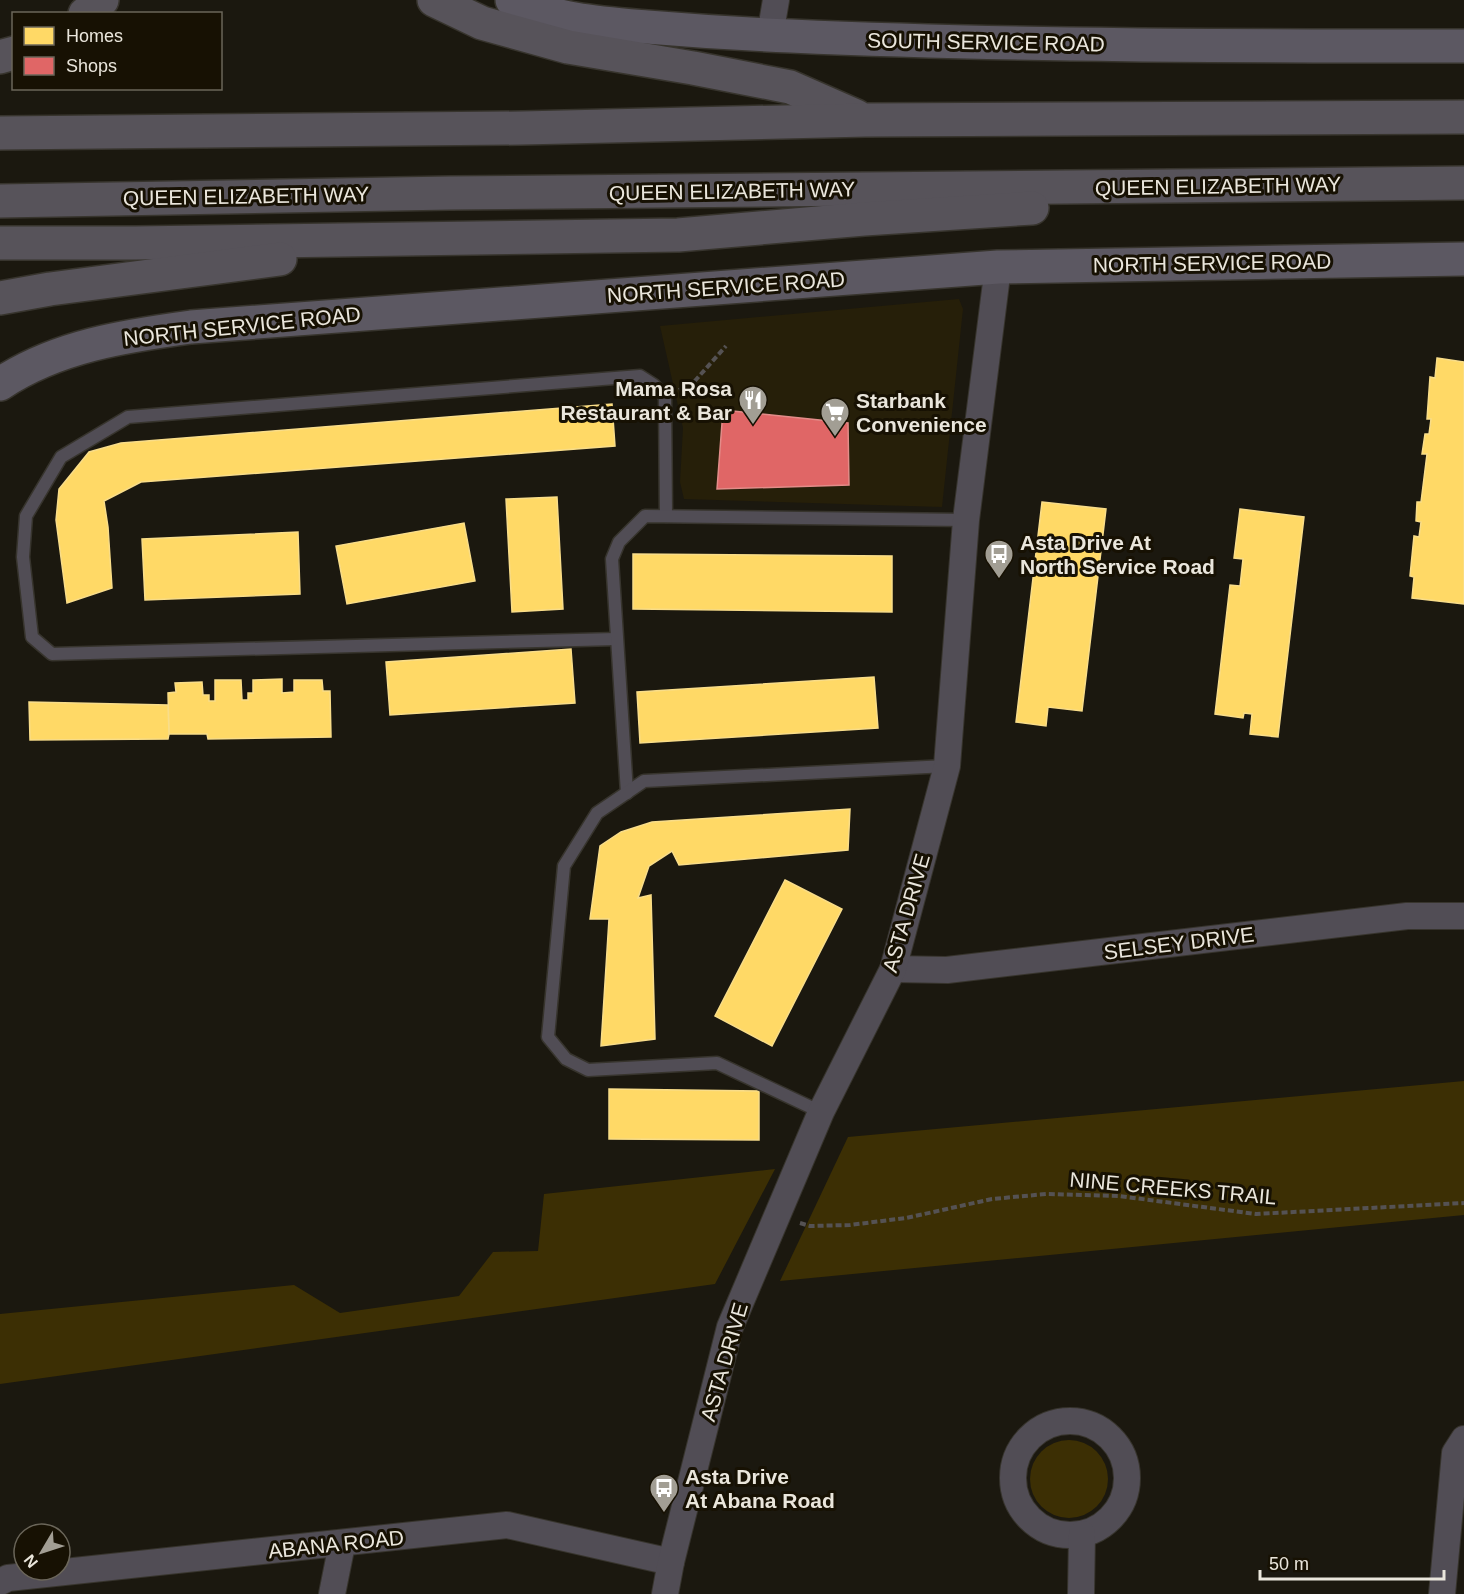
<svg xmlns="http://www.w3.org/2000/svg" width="1464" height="1594" viewBox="0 0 1464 1594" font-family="Arial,sans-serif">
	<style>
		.built { fill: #261f09 }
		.green { fill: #3c2f04 }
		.homes { fill: #ffd966; stroke: #f9dd89; stroke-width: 1.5 }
		.shops { fill: #e06666; stroke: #e38c89; stroke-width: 1.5 }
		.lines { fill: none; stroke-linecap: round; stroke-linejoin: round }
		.lane-casing { stroke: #37342d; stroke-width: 15 }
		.street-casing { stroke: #37342d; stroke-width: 28 }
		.secondary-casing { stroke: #37342d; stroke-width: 36 }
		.highway-casing { stroke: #37342d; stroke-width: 36 }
		.path { stroke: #555253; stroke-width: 4; stroke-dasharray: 6 3; stroke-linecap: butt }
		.lane { stroke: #514d55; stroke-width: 12 }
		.street { stroke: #514d55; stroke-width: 26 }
		.secondary { stroke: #5c5862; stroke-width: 33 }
		.highway { stroke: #57535a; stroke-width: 33 }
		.labels { text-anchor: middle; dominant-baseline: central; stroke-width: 6; stroke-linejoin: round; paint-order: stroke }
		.street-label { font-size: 21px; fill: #eae6dc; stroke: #171103 }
		.poi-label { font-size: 21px; font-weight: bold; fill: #eae6dc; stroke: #171103; text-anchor: start }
	</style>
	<rect width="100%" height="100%" fill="#1b180f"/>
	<path class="built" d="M959,299L963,309L942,507L684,499L680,482L683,428L660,326Z"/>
	<g class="green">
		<path d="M1464,1081V1215L780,1281L848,1137Z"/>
		<path d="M775,1169L715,1284L0,1384V1314L294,1285L340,1313L459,1296L493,1252L538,1251L544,1194Z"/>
		<circle cx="1069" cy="1479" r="39"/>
	</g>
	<g class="homes">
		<path d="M1437,358L1464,362V604L1412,598L1414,577L1410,576L1414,536L1419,537L1421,522L1416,521L1417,502H1421L1427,454H1422L1425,434H1429L1431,419H1427L1430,377L1435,378Z"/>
		<path d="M612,404L615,446L141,482L104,501L108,527L112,588L67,603L56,520L59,489L89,452L121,443Z"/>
		<path d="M557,497L563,609L512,612L506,499Z"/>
		<path d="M1042,502L1106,509L1082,711L1048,707L1046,726L1016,722Z"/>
		<path d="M1240,509L1304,517L1278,737L1250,734L1252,714L1244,713L1243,718L1215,714L1230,585L1240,586L1243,559L1234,558Z"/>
		<path d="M464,523L475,581L347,604L336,546Z"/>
		<path d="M298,532L300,594L145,600L142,539Z"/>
		<path d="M633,554L892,556V612L633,609Z"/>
		<path d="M571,649L575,703L390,715L386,662Z"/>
		<path d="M874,677L878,728L640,743L637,692Z"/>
		<path d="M282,679V693L294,692V680H322L323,691H330L331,737L208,739L207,734H169L168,693L176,692L175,683L202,682L203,695H209V701H215V680H241L242,700H248V693H253V680Z"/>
		<path d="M29,702L168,705L169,734L168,739L30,740Z"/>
		<path d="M850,809L848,850L679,865L672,851L649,866L638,898L651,895L655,1039L601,1046L609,919H590L600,846L621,832L652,822Z"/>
		<path d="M785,880L842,909L772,1046L715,1016Z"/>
		<path d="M609,1089L759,1091V1140L609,1139Z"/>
	</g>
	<path class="shops" d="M723,410L848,423L849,485L717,489Z"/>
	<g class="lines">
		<g class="lane-casing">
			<g id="lane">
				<path d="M616,639L52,654L32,637L23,557L26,516L61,457L128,417L640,376L654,385L665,397L666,516"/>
				<path d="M627,793L612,559L619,542L645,516L966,520"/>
				<path d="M821,1112L717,1063L588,1070L566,1059L548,1037L564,866L597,813L644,781L947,766"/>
			</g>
		</g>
		<g class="street-casing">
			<g id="street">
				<path d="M770,35L776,0"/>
				<path d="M893,969L947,970L1407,916H1464"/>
				<circle cx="1070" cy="1478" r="57"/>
				<path d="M0,1582L8,1578L507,1525L671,1562"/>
				<path d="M332,1594L342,1544"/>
				<path d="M665,1594L671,1562L730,1327L821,1112L893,969L947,766L966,520L998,267"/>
				<path d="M1081,1594L1082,1534"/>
				<path d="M1442,1594L1455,1453L1464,1439"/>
			</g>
		</g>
		<g class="secondary-casing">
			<g id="secondary">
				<path d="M512,0C555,20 600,23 647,27C695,31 743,34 791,36C1015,46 1240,46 1464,46"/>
				<path d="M0,384C57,346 125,336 191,327L998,267L1464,259"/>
			</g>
		</g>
		<g class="highway-casing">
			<g id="highway">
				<path d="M434,0L482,23L568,47L693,68L790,87L856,116"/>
				<path d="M85,14L102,0"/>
				<path d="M0,57L14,53"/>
				<path d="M0,133L522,128L866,120L1464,117"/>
				<path d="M0,201L450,193L1464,183"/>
				<path d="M0,243H135L678,235L864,219L1032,208"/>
				<path d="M0,298L50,289L280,259"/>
			</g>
		</g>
		<g class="path">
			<path d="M679,390L693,383L726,346"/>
			<path d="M800,1223L810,1226L850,1225L906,1218L992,1199L1046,1194L1119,1196L1256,1214L1464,1203"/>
		</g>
		<use href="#lane" class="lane"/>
		<use href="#street" class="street"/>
		<use href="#secondary" class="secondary"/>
		<use href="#highway" class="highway"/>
	</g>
	<defs>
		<g id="restaurant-pin" transform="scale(1.5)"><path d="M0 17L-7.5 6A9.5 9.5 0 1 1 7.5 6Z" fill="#a29e94" stroke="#171103"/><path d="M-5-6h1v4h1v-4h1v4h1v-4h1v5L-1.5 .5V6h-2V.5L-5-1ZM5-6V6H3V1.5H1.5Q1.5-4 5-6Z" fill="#fff"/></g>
		<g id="supermarket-pin" transform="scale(1.5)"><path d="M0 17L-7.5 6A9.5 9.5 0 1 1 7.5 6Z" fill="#a29e94" stroke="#171103"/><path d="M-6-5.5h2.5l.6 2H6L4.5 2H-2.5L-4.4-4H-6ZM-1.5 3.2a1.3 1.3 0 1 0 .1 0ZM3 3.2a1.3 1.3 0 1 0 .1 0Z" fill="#fff"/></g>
		<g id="bus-pin" transform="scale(1.5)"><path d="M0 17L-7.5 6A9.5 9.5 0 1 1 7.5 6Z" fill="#a29e94" stroke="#171103"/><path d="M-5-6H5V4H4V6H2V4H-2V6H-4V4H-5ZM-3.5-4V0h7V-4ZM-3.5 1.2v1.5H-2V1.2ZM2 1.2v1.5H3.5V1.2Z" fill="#fff"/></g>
	</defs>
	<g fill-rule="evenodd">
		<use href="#restaurant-pin" x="753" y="400"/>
		<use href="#supermarket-pin" x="835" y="412"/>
		<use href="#bus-pin" x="999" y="554"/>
		<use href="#bus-pin" x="664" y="1488"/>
	</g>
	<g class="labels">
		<g class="street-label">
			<text transform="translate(986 42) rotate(1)">SOUTH SERVICE ROAD</text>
			<text transform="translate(1218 186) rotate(-1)">QUEEN ELIZABETH WAY</text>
			<text transform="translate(732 191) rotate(-1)">QUEEN ELIZABETH WAY</text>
			<text transform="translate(246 196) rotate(-1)">QUEEN ELIZABETH WAY</text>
			<text transform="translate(1212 263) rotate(-1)">NORTH SERVICE ROAD</text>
			<text transform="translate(726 287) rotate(-4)">NORTH SERVICE ROAD</text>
			<text transform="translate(242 326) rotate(-6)">NORTH SERVICE ROAD</text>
			<text transform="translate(906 913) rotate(-74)">ASTA DRIVE</text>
			<text transform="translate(1179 943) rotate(-7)">SELSEY DRIVE</text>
			<text transform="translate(1173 1188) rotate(5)">NINE CREEKS TRAIL</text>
			<text transform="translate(724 1362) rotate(-74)">ASTA DRIVE</text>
			<text transform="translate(336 1544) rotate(-6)">ABANA ROAD</text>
		</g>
		<g class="poi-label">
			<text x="732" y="388" text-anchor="end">Mama Rosa<tspan x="732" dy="24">Restaurant &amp; Bar</tspan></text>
			<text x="856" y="400">Starbank<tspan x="856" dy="24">Convenience</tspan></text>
			<text x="1020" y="542">Asta Drive At<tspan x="1020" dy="24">North Service Road</tspan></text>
			<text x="685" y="1476">Asta Drive<tspan x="685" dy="24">At Abana Road</tspan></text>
		</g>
	</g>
	<rect x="12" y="12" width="210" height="78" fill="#171103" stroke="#6b665a" stroke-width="1.5"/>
	<rect x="24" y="27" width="30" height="18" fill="#ffd966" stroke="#6b665a" stroke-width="1.5"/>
	<text x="66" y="42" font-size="18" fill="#eae6dc">Homes</text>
	<rect x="24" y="57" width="30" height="18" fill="#e06666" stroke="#6b665a" stroke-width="1.5"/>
	<text x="66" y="72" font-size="18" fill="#eae6dc">Shops</text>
	<g transform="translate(42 1552) rotate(231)"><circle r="28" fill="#171103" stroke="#6b665a" stroke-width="1.5"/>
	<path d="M0-4.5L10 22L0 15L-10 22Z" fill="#a29e94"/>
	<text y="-9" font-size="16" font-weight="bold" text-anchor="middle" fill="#eae6dc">N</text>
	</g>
	<path d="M1260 1570v9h184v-9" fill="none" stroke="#eae6dc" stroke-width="3"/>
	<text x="1269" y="1570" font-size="18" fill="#eae6dc" stroke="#171103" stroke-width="4.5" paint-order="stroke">50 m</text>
</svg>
